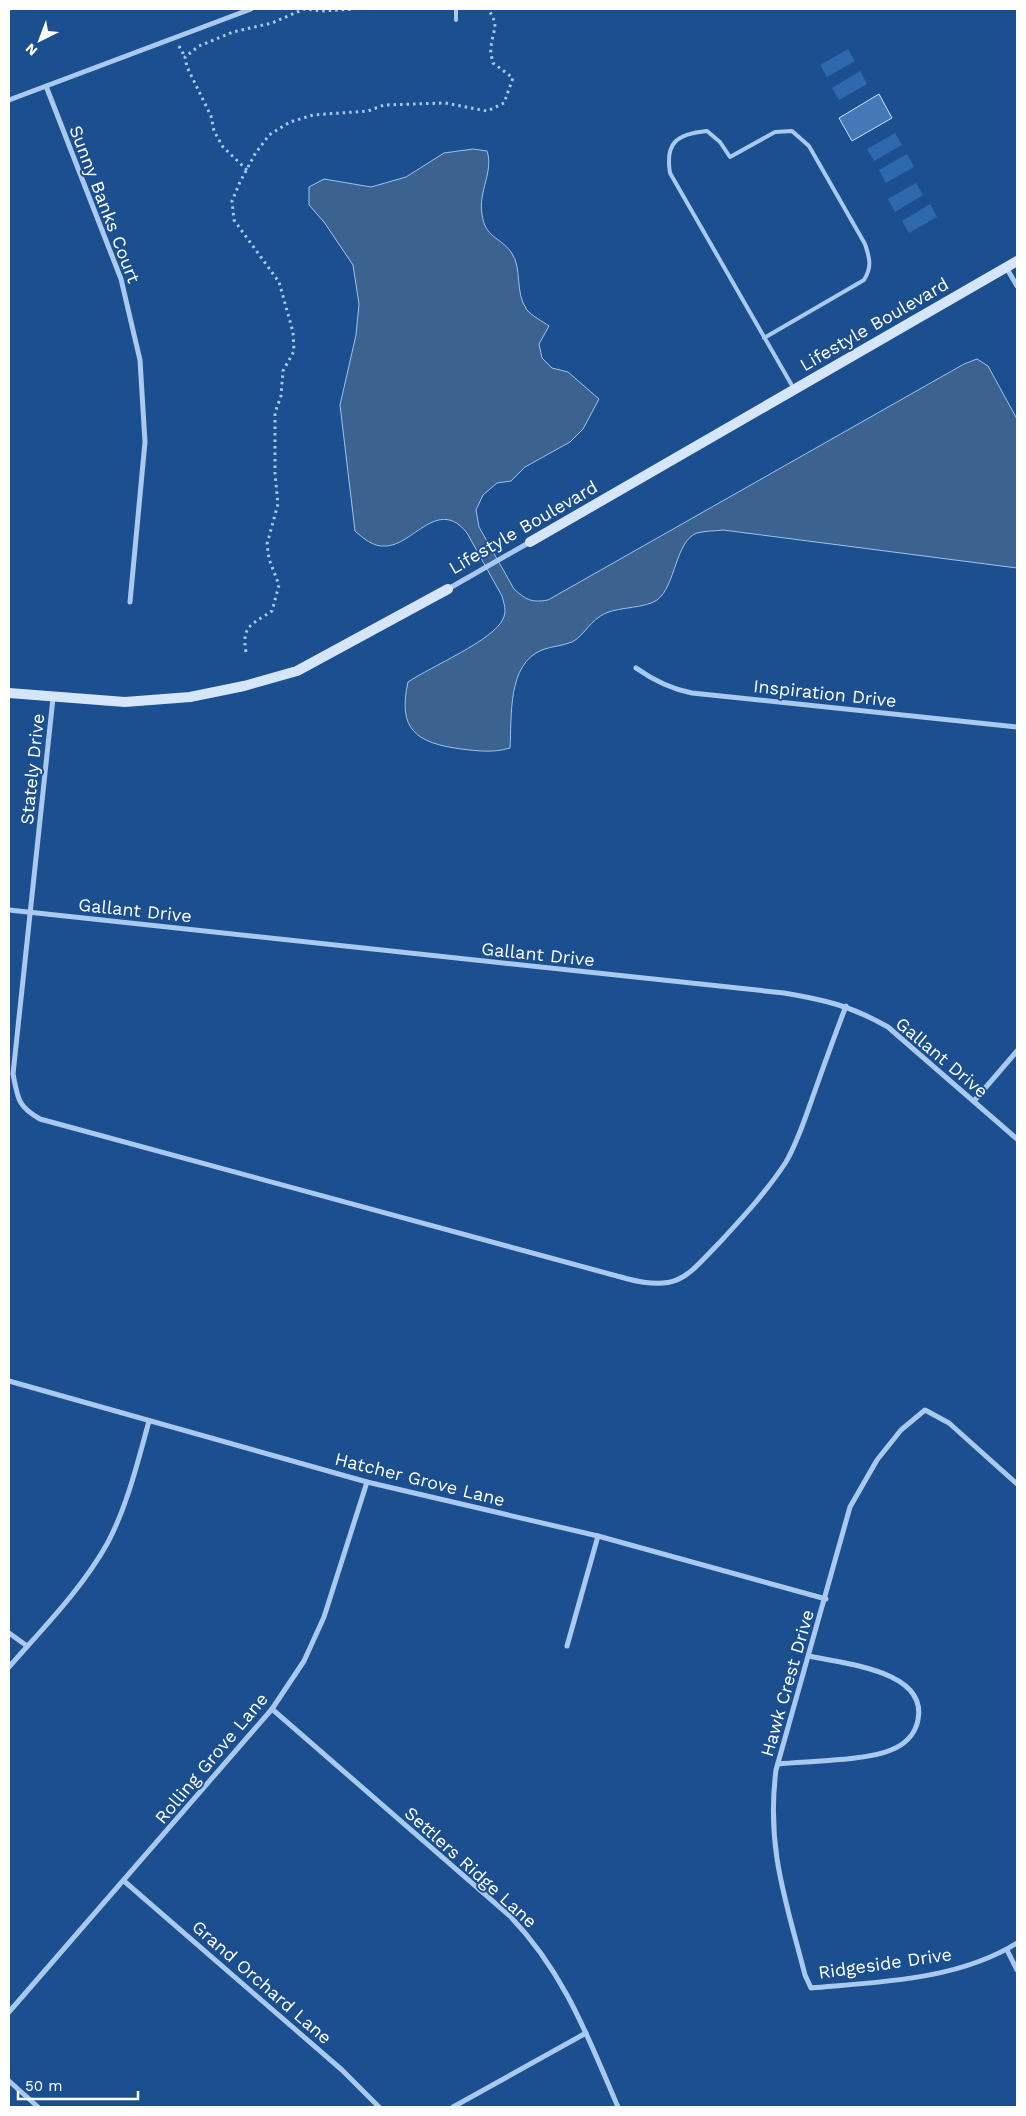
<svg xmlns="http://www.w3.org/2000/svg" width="1026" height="2116" viewBox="0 0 1026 2116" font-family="'Work Sans',sans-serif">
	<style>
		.green { fill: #2e69ad }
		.water { fill: #3c6290; stroke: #9cc4f0 }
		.building { fill: #4478b7; stroke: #cfe3fa }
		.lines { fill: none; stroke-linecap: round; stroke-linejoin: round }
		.path { stroke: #a9c9ee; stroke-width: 3; stroke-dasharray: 2.5 4; stroke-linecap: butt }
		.lane { stroke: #a9c9ee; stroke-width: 4 }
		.street { stroke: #a9c9ee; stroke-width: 5 }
		.secondary { stroke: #d6e6fa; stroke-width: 10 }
		.labels { text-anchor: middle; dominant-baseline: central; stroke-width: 4; stroke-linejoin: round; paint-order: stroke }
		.street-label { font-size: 18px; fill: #fff; stroke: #1b4f8f }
	</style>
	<rect width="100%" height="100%" fill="#1b4f8f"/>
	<g class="green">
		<path d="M848,49L855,61L827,77L820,65Z"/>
		<path d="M860,71L867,84L839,100L832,88Z"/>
		<path d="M895,133L902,145L874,161L867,149Z"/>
		<path d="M907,154L914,167L886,183L879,170Z"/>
		<path d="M916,183L923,195L895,212L888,199Z"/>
		<path d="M930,204L937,217L909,233L902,221Z"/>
	</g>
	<path class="water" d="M473,149L487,151C494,171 478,192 482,214C485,238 499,236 511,252C523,268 514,292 527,310C532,316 542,321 549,326L539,344L542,358L552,368L568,372L599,399L583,429L570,442L525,467L511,481L497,483L483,495L476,510L479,527L514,589C526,600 532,603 548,600L964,364L977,359L988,366L1017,419V568L723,530C715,531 704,531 697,533C675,541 676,586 657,600C646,608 620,607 606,613C590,620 584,636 572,642C562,646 552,646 542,650C507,664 512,716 510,748C493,753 479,751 461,749C417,743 397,730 408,682C430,667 494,640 503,619C507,611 504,604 502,596L467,533C438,496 413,546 385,546C373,547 363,538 355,531L340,405L356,335L359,304L353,265L324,222L309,205V187L324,179L371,187L406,177L444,153Z"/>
	<path class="building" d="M879,94L892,118L852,141L839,118Z"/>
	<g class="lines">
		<g class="path">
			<path d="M179,46L185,57"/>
			<path d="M247,170L223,147L214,131L211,116L187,67L185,57L199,46L233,32L272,23L304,9L322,11L355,9"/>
			<path d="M246,652C241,625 253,624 272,611L279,585L269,559L267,544L278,504L275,474V413L281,396L283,371L294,351L293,332L279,282L234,220L232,201L240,182L255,154L269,135L290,122L313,115L368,111L384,105L445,103L487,111L504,103L513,78L493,63C492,58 490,52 491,47C493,28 500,27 488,9"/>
		</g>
		<g class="lane">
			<path d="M456,9V20"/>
			<path d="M764,338L864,280C872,267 870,259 865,244L809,146L792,131L775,132L730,157L720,142L707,131C677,134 665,142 670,173L794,389"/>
		</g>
		<g class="street">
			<path d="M46,86L121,279L140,360L145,442L130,602"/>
			<path d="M9,100L251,9"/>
			<path d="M1006,267L1017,286"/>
			<path d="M448,589L530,542"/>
			<path d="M636,668C653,680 671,689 692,693L1017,727"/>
			<path d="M53,698L13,1074C18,1098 17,1106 40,1119L628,1279C679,1292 687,1276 721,1241C744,1216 767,1191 786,1162C797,1143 805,1119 812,1099C823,1068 834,1037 846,1006"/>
			<path d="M9,910L784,993C826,1000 851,1006 888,1027L1017,1139"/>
			<path d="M974,1101L1017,1051"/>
			<path d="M9,1381L367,1482L598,1536L826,1599"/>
			<path d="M1017,1484L949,1423L925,1410L901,1430L877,1460L850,1507L776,1770C766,1848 786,1901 805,1975L811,1988C879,1982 958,1980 1017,1943"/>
			<path d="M9,1633L27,1646"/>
			<path d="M567,1646L598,1536"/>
			<path d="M9,1667C43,1628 81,1590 107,1544C127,1507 138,1461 149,1421"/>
			<path d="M272,1709L510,1916C565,1974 587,2035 618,2107"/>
			<path d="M778,1764C807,1761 866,1761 891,1750C904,1745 915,1735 918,1720C928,1670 843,1664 809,1656"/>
			<path d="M124,1881L342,2070L379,2107"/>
			<path d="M1007,1950L1017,1970"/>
			<path d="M9,2012L272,1709L304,1661L324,1617L367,1482"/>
			<path d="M9,2081L38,2107"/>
			<path d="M453,2107L586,2033"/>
		</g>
		<g class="secondary">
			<path d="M530,542L1017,261"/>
			<path d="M9,693L125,702L190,697L244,686L297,671L448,589"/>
		</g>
	</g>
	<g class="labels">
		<g class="street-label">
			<text transform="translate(105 204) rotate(69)">Sunny Banks Court</text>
			<text transform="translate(874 324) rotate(-30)">Lifestyle Boulevard</text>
			<text transform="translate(523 527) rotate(-30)">Lifestyle Boulevard</text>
			<text transform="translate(825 693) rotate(6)">Inspiration Drive</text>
			<text transform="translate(32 769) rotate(-84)">Stately Drive</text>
			<text transform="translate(135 910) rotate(6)">Gallant Drive</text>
			<text transform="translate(538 954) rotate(6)">Gallant Drive</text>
			<text transform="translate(942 1057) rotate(40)">Gallant Drive</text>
			<text transform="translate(420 1479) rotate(14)">Hatcher Grove Lane</text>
			<text transform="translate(787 1683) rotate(-74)">Hawk Crest Drive</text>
			<text transform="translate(211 1758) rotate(-50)">Rolling Grove Lane</text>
			<text transform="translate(471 1867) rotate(42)">Settlers Ridge Lane</text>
			<text transform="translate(885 1963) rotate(-8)">Ridgeside Drive</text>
			<text transform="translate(262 1982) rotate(41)">Grand Orchard Lane</text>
		</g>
	</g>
	<rect width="1026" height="2116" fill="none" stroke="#ffffff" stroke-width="20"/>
	<g transform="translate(40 40) rotate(222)" stroke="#1b4f8f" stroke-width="4" paint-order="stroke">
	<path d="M0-4L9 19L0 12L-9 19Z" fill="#ffffff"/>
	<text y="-8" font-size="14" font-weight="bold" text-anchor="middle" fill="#ffffff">N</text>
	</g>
	<path d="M18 2091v8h120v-8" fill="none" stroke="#ffffff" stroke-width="2.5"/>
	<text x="25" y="2091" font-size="15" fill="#ffffff" stroke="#1b4f8f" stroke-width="4" paint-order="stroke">50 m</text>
</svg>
